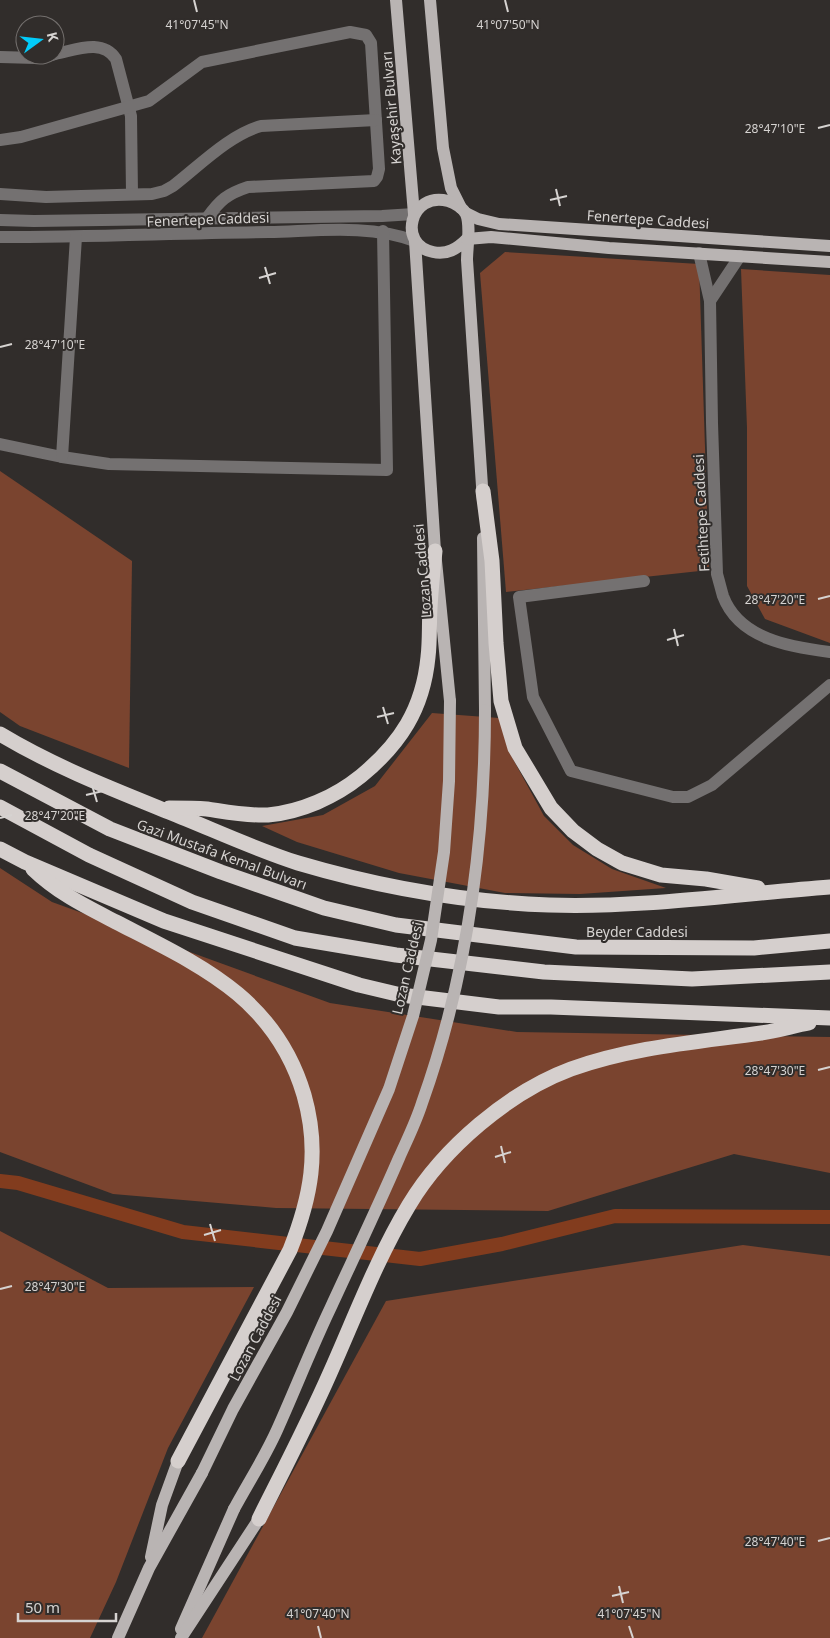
<svg xmlns="http://www.w3.org/2000/svg" width="830" height="1638" viewBox="0 0 830 1638" font-family="'Noto Sans',sans-serif">
	<style>
		.green { fill: #7a442f }
		.lines { fill: none; stroke-linecap: round; stroke-linejoin: round }
		.canal { stroke: #823c1e; stroke-width: 14 }
		.minor { stroke: #747171; stroke-width: 12 }
		.major { stroke: #b9b4b3; stroke-width: 12 }
		.highway { stroke: #d5cfcd; stroke-width: 15 }
		.major-bridge { stroke: #b9b4b3; stroke-width: 12 }
		.ticks { fill: none; stroke: #d6d3d1; stroke-width: 2 }
		.labels { text-anchor: middle; dominant-baseline: central; stroke-width: 4; stroke-linejoin: round; paint-order: stroke }
		.street-label { font-size: 14px; fill: #d6d3d1; stroke: #312d2b }
		.ticks-label { font-size: 12px; text-anchor: middle; fill: #d6d3d1; stroke: #312d2b; stroke-width: 4; stroke-linejoin: round; paint-order: stroke }
	</style>
	<rect width="100%" height="100%" fill="#312d2b"/>
	<g class="green">
		<path d="M505,252L699,264L709,570L506,592L480,273Z"/>
		<path d="M741,269L830,275V643L765,619L747,586V428Z"/>
		<path d="M0,471L132,561L129,768L20,726L0,712Z"/>
		<path d="M432,713L499,718L513,759L544,816L573,845L612,869L666,888L580,894L505,893L399,873L297,842L262,826L323,815L375,786Z"/>
		<path d="M0,868L52,902L330,1003L517,1032L830,1037V1173L734,1154L548,1211L276,1208L113,1194L0,1152Z"/>
		<path d="M0,1231L108,1288L254,1287L168,1448L116,1582L90,1638H0Z"/>
		<path d="M743,1245L830,1256V1638H202L386,1301Z"/>
	</g>
	<g class="lines">
		<path class="canal" d="M0,1181L18,1183L183,1232L420,1259L502,1244L615,1216L830,1217"/>
		<g class="minor">
			<path d="M55,54C76,50 102,38 116,59L131,116L132,194"/>
			<path d="M0,57L36,58L52,55"/>
			<path d="M0,140L21,137L149,101L202,62L350,32L366,35L371,43L379,169L377,177L374,181L248,187C227,194 220,200 207,218"/>
			<path d="M0,194L46,197L152,194L164,191L173,186C199,166 229,135 261,126L376,120"/>
			<path d="M0,220L34,221L382,216L414,214"/>
			<path d="M0,237C90,237 179,233 269,232C317,231 369,224 415,241"/>
			<path d="M699,253L710,301L712,423L717,574C719,581 721,589 723,596C739,639 790,647 830,652"/>
			<path d="M710,301L740,256"/>
			<path d="M0,444L62,457L109,464L387,470L383,231"/>
			<path d="M62,457L76,237"/>
			<path d="M644,581L519,597L533,697L571,771L673,797H688L712,785L830,685"/>
		</g>
		<g class="major">
			<path d="M396,0L414,214"/>
			<path d="M430,0L443,148L451,188L461,208"/>
			<path d="M466,213L478,219L499,224L830,246"/>
			<path d="M467,239C457,249 447,255 433,252C397,245 410,191 448,201C455,203 463,208 466,214C471,225 467,248 467,260L483,501"/>
			<path d="M467,239L491,237L609,248L830,262"/>
			<path d="M415,241L435,551L450,701"/>
			<path d="M483,538L485,710"/>
			<path d="M151,1557L162,1505L178,1461"/>
			<path d="M181,1629L234,1509"/>
			<path d="M118,1638L149,1568L202,1473"/>
			<path d="M181,1638L259,1519"/>
		</g>
		<g class="highway">
			<path d="M483,491L492,561L496,643L501,701L515,748L551,808L573,831L597,849L622,863L661,875L706,879L758,888"/>
			<path d="M0,734C53,766 112,789 169,812C212,829 254,849 298,863C379,887 465,902 549,905C643,908 736,894 830,887"/>
			<path d="M0,771L110,829L221,872L324,908L396,925L576,947L754,948L830,941"/>
			<path d="M0,807L89,855L192,902L295,938L396,955L544,972L692,979L830,972"/>
			<path d="M169,808C182,808 195,808 207,809C227,812 247,816 268,815C301,812 335,797 361,776C400,744 423,709 428,657C430,641 429,624 430,608C431,589 433,570 435,551"/>
			<path d="M0,849L25,862L164,921L359,985L401,995L499,1007H551L830,1018"/>
			<path d="M33,869C58,893 85,906 116,922C199,965 275,997 304,1095C320,1151 311,1197 290,1250L178,1461"/>
			<path d="M259,1519C283,1471 308,1423 330,1373C355,1317 377,1258 409,1205C443,1148 509,1092 571,1069C632,1047 698,1042 761,1033C777,1031 793,1026 809,1023"/>
		</g>
		<g class="major-bridge">
			<path d="M202,1473L233,1409L287,1312L327,1231L389,1089L413,1016L431,940L444,852L449,781L450,701"/>
			<path d="M234,1509C248,1483 265,1457 277,1430C295,1390 311,1349 330,1309C353,1259 377,1209 399,1158C407,1140 416,1122 422,1103C467,977 485,843 485,710"/>
		</g>
	</g>
	<path class="ticks" d="M194,0L197,12M505,0L508,12M818,128L830,125M556,189L560,206M550,200L567,196M265,267L270,284M259,278L276,273M0,347L12,344M818,599L830,596M674,629L678,646M667,640L684,635M383,707L388,724M377,717L394,713M92,785L97,802M86,795L103,791M0,818L12,815M818,1070L830,1067M501,1146L505,1163M495,1157L511,1152M210,1224L215,1241M204,1235L221,1230M0,1289L12,1286M818,1541L830,1538M619,1586L623,1603M612,1596L629,1592M318,1626L321,1638M629,1626L633,1638"/>
	<g class="labels">
		<g class="street-label">
			<text transform="translate(391 108) rotate(-95)">Kayaşehir Bulvarı</text>
			<text transform="translate(208 219) rotate(-2)">Fenertepe Caddesi</text>
			<text transform="translate(648 219) rotate(4)">Fenertepe Caddesi</text>
			<text transform="translate(701 513) rotate(-93)">Fetihtepe Caddesi</text>
			<text transform="translate(422 571) rotate(-95)">Lozan Caddesi</text>
			<text transform="translate(222 854) rotate(20)">Gazi Mustafa Kemal Bulvarı</text>
			<text x="637" y="931">Beyder Caddesi</text>
			<text transform="translate(407 968) rotate(-77)">Lozan Caddesi</text>
			<text transform="translate(255 1338) rotate(-62)">Lozan Caddesi</text>
		</g>
	</g>
	<g class="ticks-label">
		<text x="197" y="29">41°07'45"N</text>
		<text x="508" y="29">41°07'50"N</text>
		<text x="775" y="133">28°47'10"E</text>
		<text x="55" y="349">28°47'10"E</text>
		<text x="775" y="604">28°47'20"E</text>
		<text x="55" y="820">28°47'20"E</text>
		<text x="775" y="1075">28°47'30"E</text>
		<text x="55" y="1291">28°47'30"E</text>
		<text x="775" y="1546">28°47'40"E</text>
		<text x="318" y="1618">41°07'40"N</text>
		<text x="629" y="1618">41°07'45"N</text>
	</g>
	<g transform="translate(40 40) rotate(75)"><circle r="24" fill="#312d2b" stroke="#736f6d"/>
	<path d="M0-4L9 19L0 12L-9 19Z" fill="#02cbf9"/>
	<text y="-8" font-size="14" font-weight="bold" text-anchor="middle" fill="#d6d3d1">K</text>
	</g>
	<path d="M18 1613v8h98v-8" fill="none" stroke="#d6d3d1" stroke-width="2.5"/>
	<text x="25" y="1613" font-size="15" fill="#d6d3d1" stroke="#312d2b" stroke-width="4" paint-order="stroke">50 m</text>
</svg>
